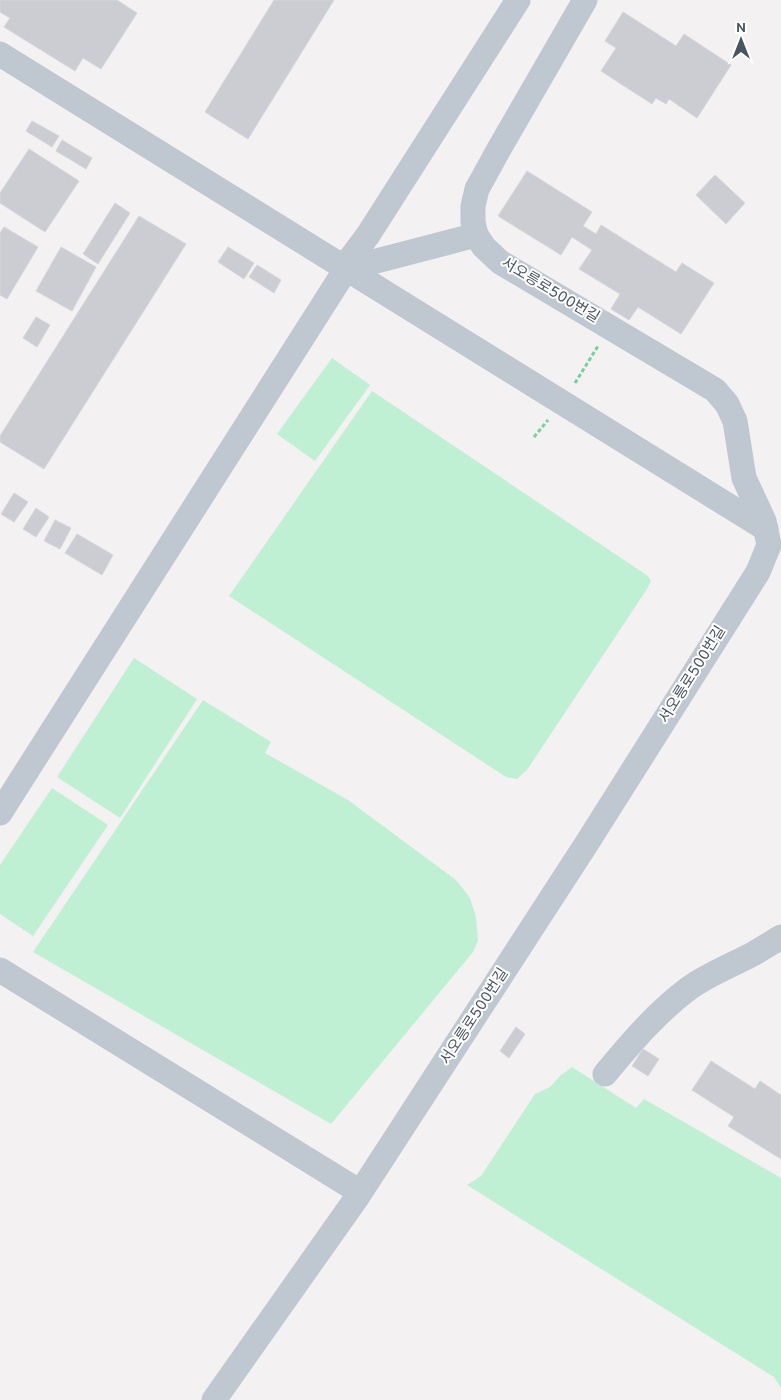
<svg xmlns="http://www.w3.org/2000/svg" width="781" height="1400" viewBox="0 0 781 1400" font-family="Overpass,'Noto Sans KR',sans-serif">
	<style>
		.green { fill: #c0f0d3 }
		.building { fill: #cbcdd3; stroke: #d5d7dc }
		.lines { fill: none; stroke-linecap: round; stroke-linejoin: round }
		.path { stroke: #77cfa4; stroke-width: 3; stroke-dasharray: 4 2.5; stroke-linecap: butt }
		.minor { stroke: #bfc8d0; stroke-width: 25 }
		.labels { text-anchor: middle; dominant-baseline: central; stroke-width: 4; stroke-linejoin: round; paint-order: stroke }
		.street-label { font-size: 15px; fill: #48545f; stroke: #fff }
	</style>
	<rect width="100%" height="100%" fill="#f3f1f1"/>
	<g class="green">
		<path d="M332,358L370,385L315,461L277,434Z"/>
		<path d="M372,391L648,576L651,581L647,589L527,770L517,779L506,777L229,596Z"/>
		<path d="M134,658L197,699L120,818L57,777Z"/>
		<path d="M203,700L271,742L265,753L348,800L456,880L470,898L476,917L478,941L473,952L331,1124L33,952Z"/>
		<path d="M52,788L108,825L33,936L0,914V865Z"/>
		<path d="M572,1067L636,1108L644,1099L781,1178V1388L774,1377L467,1185L481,1176L535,1094L550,1087L560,1076Z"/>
	</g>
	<g class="building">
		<path d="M0,0H117L137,13L101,69L83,58L75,71L4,27L10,18L0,12Z"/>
		<path d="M274,0H334L248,139L205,112Z"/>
		<path d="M623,12L676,46L684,34L731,65L697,118L669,99L666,104L656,98L652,104L601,71L616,48L605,41Z"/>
		<path d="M32,121L59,136L52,147L26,131Z"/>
		<path d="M62,140L92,158L86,169L56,151Z"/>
		<path d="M29,149L79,181L45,232L0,203V193Z"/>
		<path d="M527,171L592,212L583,226L596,234L601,225L676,272L682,263L714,283L681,334L638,307L629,320L611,309L620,294L579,269L592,250L572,237L561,255L498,216Z"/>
		<path d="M715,175L745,203L726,224L696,195Z"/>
		<path d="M115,203L130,213L98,264L83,254Z"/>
		<path d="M139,216L186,244L44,469L0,442V436Z"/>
		<path d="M4,227L38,247L7,299L0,295V233Z"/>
		<path d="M61,247L96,267L72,311L36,291Z"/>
		<path d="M228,247L254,263L244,279L218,262Z"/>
		<path d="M257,265L281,280L274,293L249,277Z"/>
		<path d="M36,317L50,325L37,347L23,338Z"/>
		<path d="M14,493L28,502L14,522L1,514Z"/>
		<path d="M36,508L49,517L36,537L23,529Z"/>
		<path d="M55,520L71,528L60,549L44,541Z"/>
		<path d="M77,534L113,555L102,575L65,553Z"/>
		<path d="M516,1027L525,1034L509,1058L500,1051Z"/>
		<path d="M643,1049L659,1059L648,1076L632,1066Z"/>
		<path d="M711,1061L755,1089L760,1081L781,1095V1159L728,1126L734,1117L692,1090Z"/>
	</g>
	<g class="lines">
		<g class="path">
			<path d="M575,383L598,346"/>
			<path d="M534,437L548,420"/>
		</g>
		<g class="minor">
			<path d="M0,54L766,529"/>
			<path d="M344,267L368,235L518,0"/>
			<path d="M0,813L346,269L476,235"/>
			<path d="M0,970L360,1192"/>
			<path d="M605,1074C630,1044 656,1013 688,989C707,975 730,966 751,955C762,949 771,943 781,937"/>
			<path d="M214,1400L358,1196L587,843L758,572L769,545L764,521L744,478L735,421L727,404L715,390L500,262L484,247L476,235L473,222V206L477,189L499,149L585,0"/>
		</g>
	</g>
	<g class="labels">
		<g class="street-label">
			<text transform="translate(550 291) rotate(31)">서오릉로500번길</text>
			<text transform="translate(693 675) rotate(-58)">서오릉로500번길</text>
			<text transform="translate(475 1017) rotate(-57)">서오릉로500번길</text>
		</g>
	</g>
	<g transform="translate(741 40)" stroke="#ffffff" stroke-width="4" paint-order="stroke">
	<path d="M0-4L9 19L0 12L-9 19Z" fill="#48545f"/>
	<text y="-8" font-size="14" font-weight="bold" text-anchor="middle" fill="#48545f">N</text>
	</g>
</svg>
